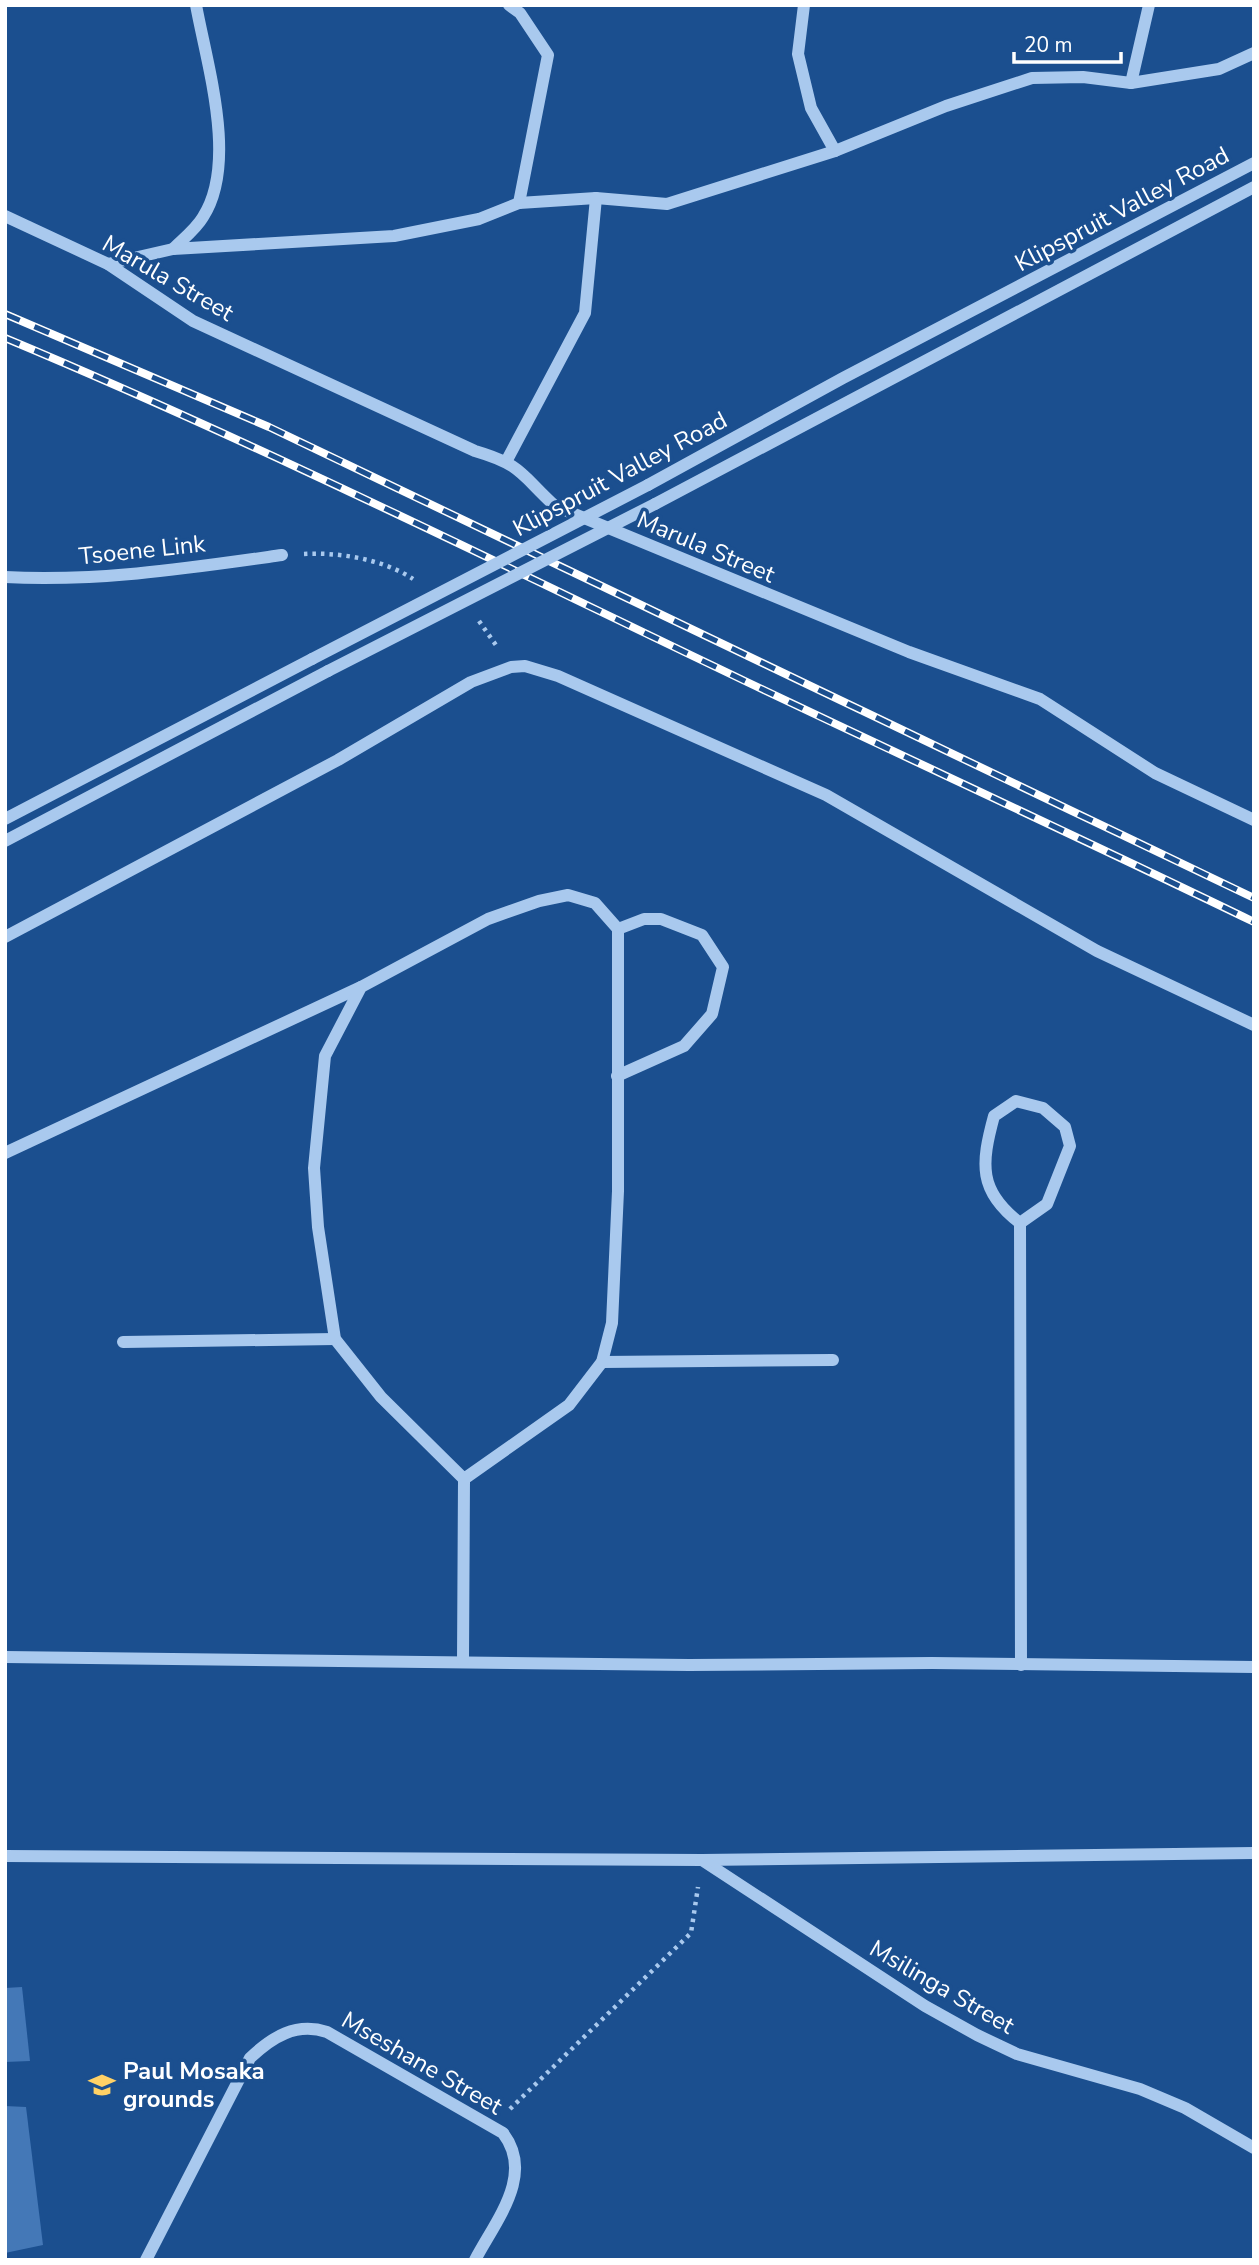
<svg xmlns="http://www.w3.org/2000/svg" width="1259" height="2265" viewBox="0 0 1259 2265" font-family="'Nunito Sans',sans-serif">
	<style>
		.building { fill: #4478b7 }
		.lines { fill: none; stroke-linecap: round; stroke-linejoin: round }
		.path { stroke: #a9c9ee; stroke-width: 4.5; stroke-dasharray: 3.5 5; stroke-linecap: butt }
		.minor { stroke: #a9c9ee; stroke-width: 12 }
		.rail-casing { stroke: #fff; stroke-width: 8 }
		.rail { stroke: #1b4f8f; stroke-width: 5; stroke-dasharray: 16; stroke-linecap: butt }
		.minor-bridge { stroke: #a9c9ee; stroke-width: 12 }
		.labels { text-anchor: middle; dominant-baseline: central; stroke-width: 7; stroke-linejoin: round; paint-order: stroke }
		.street-label { font-size: 24px; fill: #fff; stroke: #1b4f8f }
		.poi-label { font-size: 24px; font-weight: bold; fill: #fff; stroke: #1b4f8f; text-anchor: start }
	</style>
	<rect width="100%" height="100%" fill="#1b4f8f"/>
	<g class="building">
		<path d="M22,1987L30,2061L5,2062V1988Z"/>
		<path d="M5,2106L26,2107L43,2245L5,2253Z"/>
	</g>
	<g class="lines">
		<g class="path">
			<path d="M304,554C338,552 383,559 413,579"/>
			<path d="M479,621L498,648"/>
			<path d="M510,2109L691,1933L698,1887"/>
		</g>
		<g class="minor">
			<path d="M509,5L520,13L548,55L519,203"/>
			<path d="M804,5L798,54L811,108L835,151"/>
			<path d="M1131,83L1149,5"/>
			<path d="M5,216L108,264L193,321L475,451C523,465 521,475 555,506L909,652L1040,699L1155,773L1254,820"/>
			<path d="M173,249C183,239 196,229 203,217C238,163 207,65 196,5"/>
			<path d="M108,264L173,249L394,236L479,219L519,203L596,198L667,204L835,151L946,106L1032,78L1083,77L1131,83L1219,69L1254,53"/>
			<path d="M507,460L585,313L596,198"/>
			<path d="M648,485L843,378L1254,163"/>
			<path d="M655,504L1254,187"/>
			<path d="M5,577C98,582 190,568 282,555"/>
			<path d="M5,819L312,659"/>
			<path d="M5,841L328,671"/>
			<path d="M5,937L338,760L471,682L511,667L525,666L558,676L826,795L1097,951L1254,1025"/>
			<path d="M617,1076L684,1046L712,1014L723,967L702,935L661,919H644L618,929"/>
			<path d="M5,1153L361,987"/>
			<path d="M1020,1223L1047,1204L1070,1146L1065,1127L1043,1108L1016,1101L994,1116C981,1164 978,1191 1020,1223L1021,1665"/>
			<path d="M123,1342L335,1339"/>
			<path d="M602,1362L833,1360"/>
			<path d="M5,1657L689,1665L932,1663L1254,1667"/>
			<path d="M463,1660L464,1479L381,1397L335,1339L318,1227L314,1168L325,1056L361,987L488,919L539,901L568,895L595,903L618,929V1191L612,1323L602,1362L569,1405L464,1479"/>
			<path d="M5,1856L702,1860L1254,1853"/>
			<path d="M702,1860L925,2006L977,2035L1017,2054L1140,2089L1185,2108L1254,2148"/>
			<path d="M146,2260L250,2058C272,2037 296,2022 327,2032L503,2133C535,2175 496,2220 475,2260"/>
		</g>
		<g class="rail-casing">
			<g id="rail">
				<path d="M5,314L269,427L1254,898"/>
				<path d="M5,338C257,443 500,564 747,682C915,762 1085,840 1254,922"/>
			</g>
		</g>
		<use href="#rail" class="rail"/>
		<g class="minor-bridge">
			<path d="M312,659L648,485"/>
			<path d="M328,671L655,504"/>
		</g>
	</g>
	<defs>
		<g id="school-bare" transform="scale(2.1)"><path d="M0-5L7-2L0 1L-7-2ZM-4 1L0 2.5L4 1V4Q0 6-4 4Z" fill="#ffd166" stroke="#1b4f8f" stroke-width="2.5" paint-order="stroke"/></g>
	</defs>
	<g fill-rule="evenodd">
		<use href="#school-bare" x="102" y="2085"/>
	</g>
	<g class="labels">
		<g class="street-label">
			<text transform="translate(1122 209) rotate(-28)">Klipspruit Valley Road</text>
			<text transform="translate(168 278) rotate(30)">Marula Street</text>
			<text transform="translate(620 474) rotate(-28)">Klipspruit Valley Road</text>
			<text transform="translate(706 547) rotate(23)">Marula Street</text>
			<text transform="translate(142 550) rotate(-6)">Tsoene Link</text>
			<text transform="translate(942 1987) rotate(30)">Msilinga Street</text>
			<text transform="translate(422 2063) rotate(30)">Mseshane Street</text>
		</g>
		<g class="poi-label">
			<text x="123" y="2071">Paul Mosaka<tspan x="123" dy="28">grounds</tspan></text>
		</g>
	</g>
	<rect width="1259" height="2265" fill="none" stroke="#ffffff" stroke-width="14"/>
	<path d="M1014 52v10h107v-10" fill="none" stroke="#ffffff" stroke-width="3.5"/>
	<text x="1024" y="52" font-size="21" fill="#ffffff" stroke="#1b4f8f" stroke-width="5" paint-order="stroke">20 m</text>
</svg>
